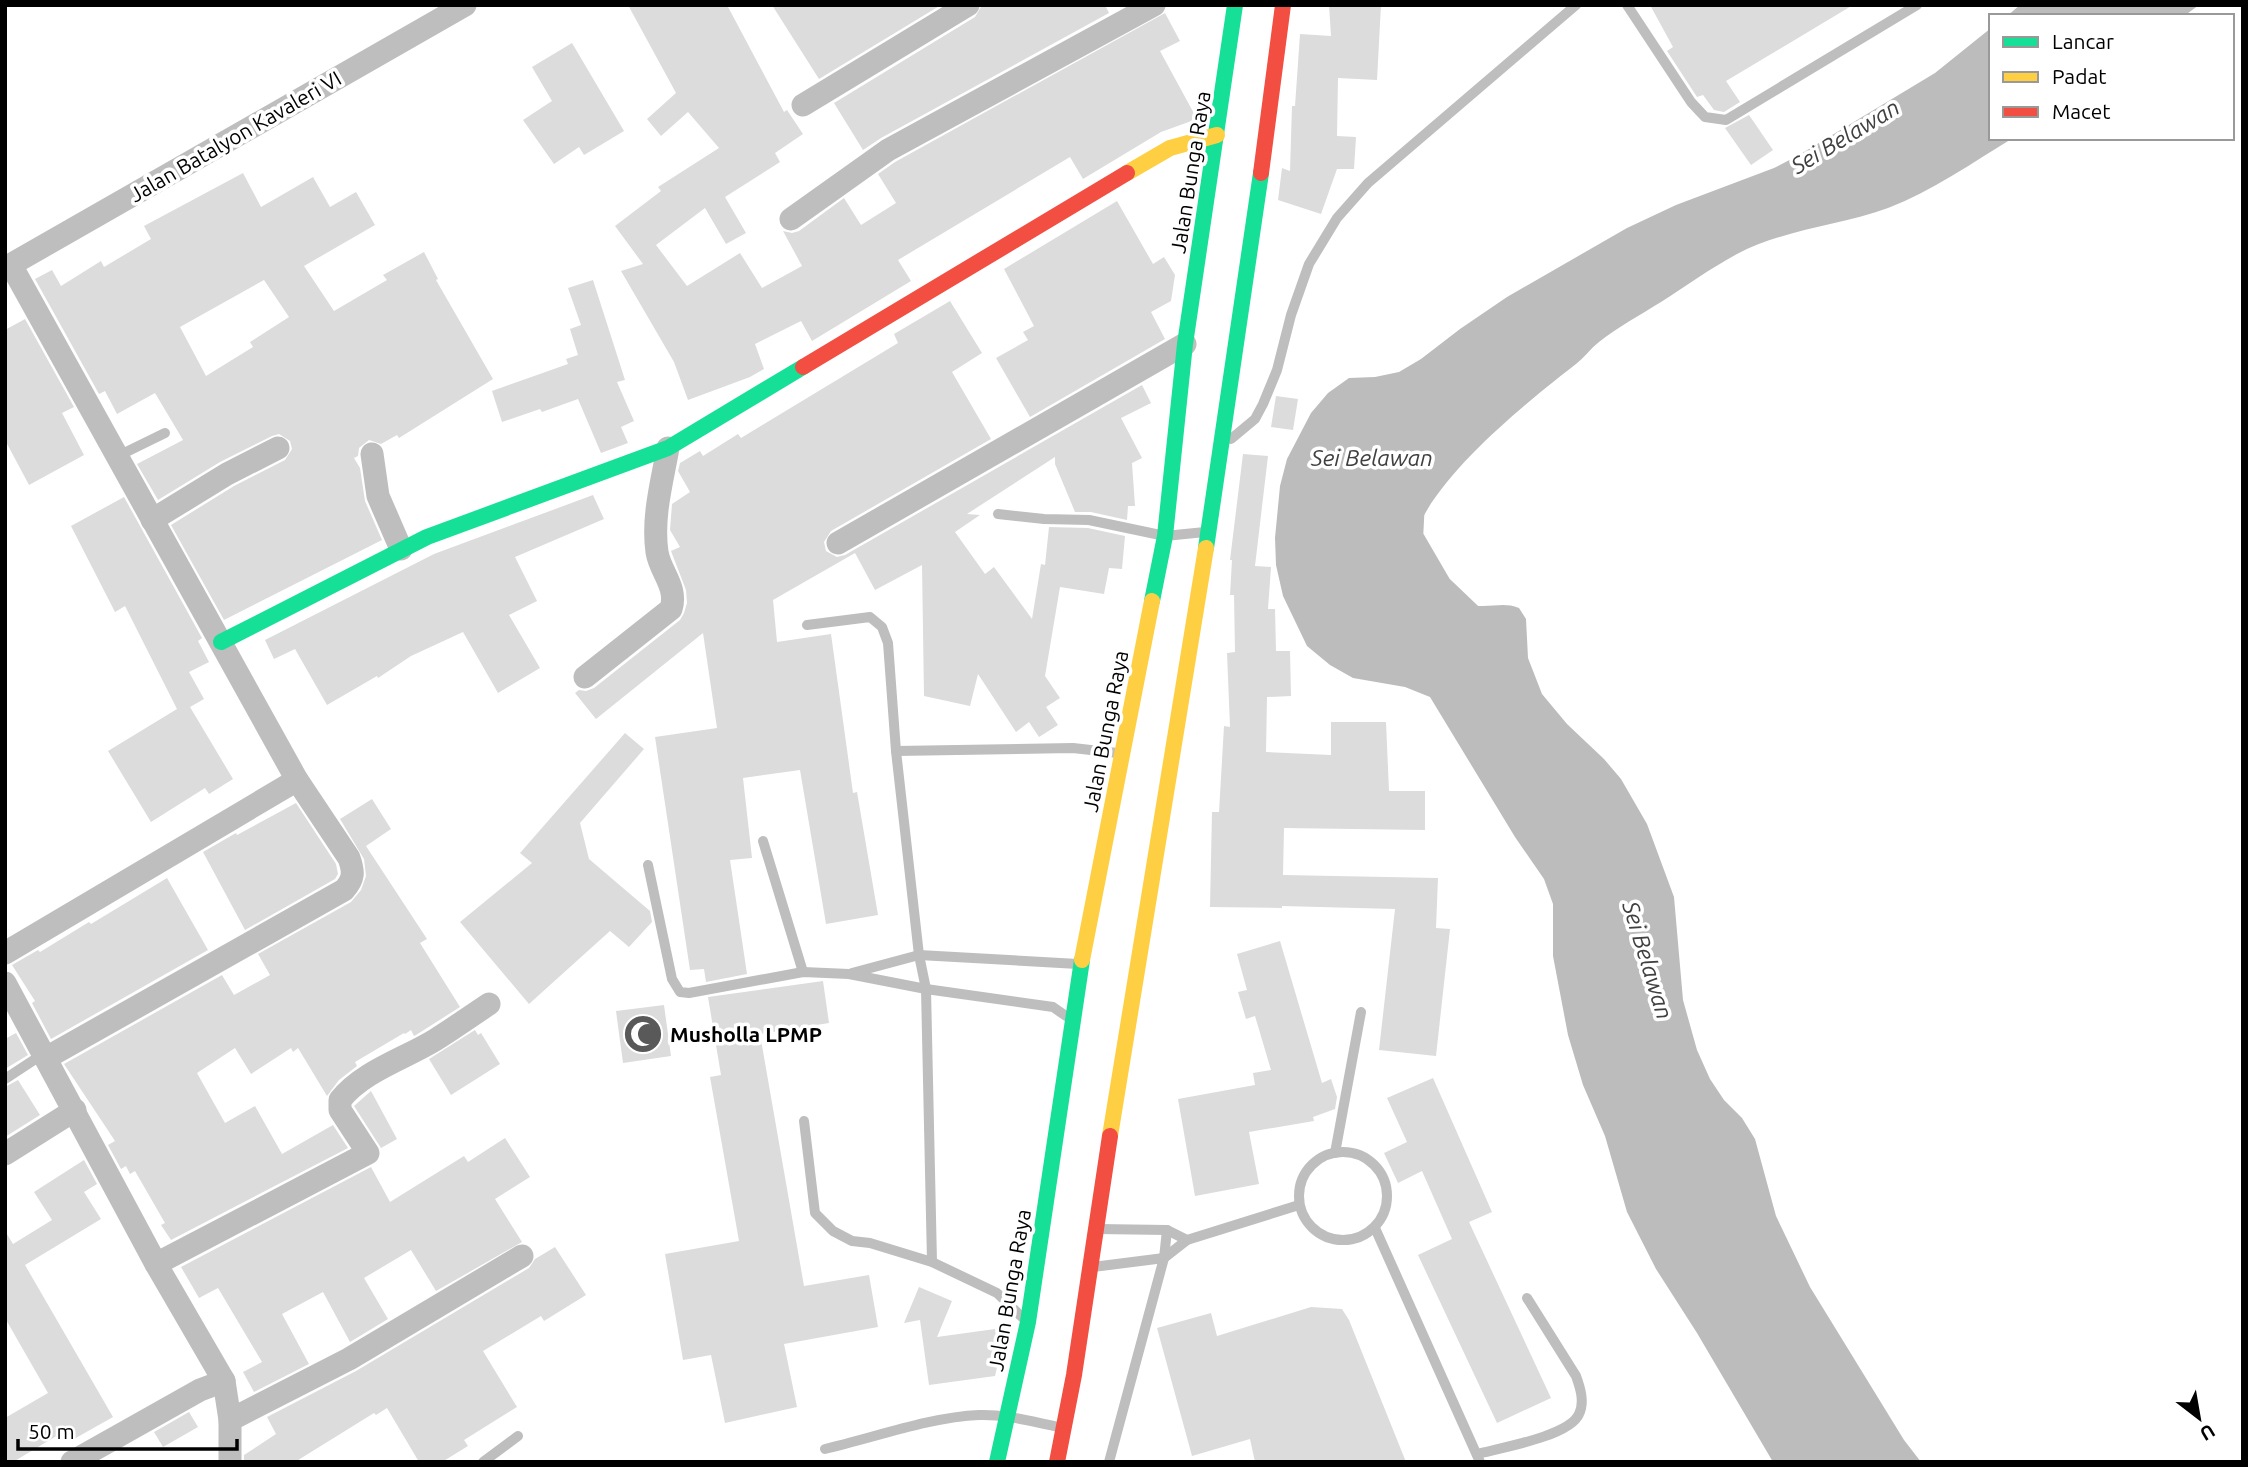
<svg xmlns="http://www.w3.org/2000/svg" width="2248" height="1467" viewBox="0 0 2248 1467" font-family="Ubuntu,sans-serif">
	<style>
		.water { fill: #bcbcbc }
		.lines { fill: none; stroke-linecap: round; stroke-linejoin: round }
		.river { stroke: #bcbcbc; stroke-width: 52 }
		.building { fill: #dcdcdc; fill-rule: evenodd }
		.lane { stroke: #bebebe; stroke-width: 10 }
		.street { stroke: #bebebe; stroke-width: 23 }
		.fast { stroke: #16e098; stroke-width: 16 }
		.slow { stroke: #ffcf43; stroke-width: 16 }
		.jam { stroke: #f24e42; stroke-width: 16 }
		.labels { text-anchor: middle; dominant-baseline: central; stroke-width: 7; stroke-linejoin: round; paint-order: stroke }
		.street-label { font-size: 21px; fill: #000; stroke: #fff }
		.poi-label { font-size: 21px; font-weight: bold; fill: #000; stroke: #fff; text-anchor: start }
		.water-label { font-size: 23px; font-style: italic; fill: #404040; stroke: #fff }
	</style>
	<rect width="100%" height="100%" fill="#fff"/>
	<g class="water">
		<path d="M2020,5H2199L2184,16H2007Z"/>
		<path d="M1991,28V138H2013C1972,163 1932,191 1888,208C1839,226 1784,229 1737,254C1711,268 1686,286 1661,302C1640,315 1618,327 1599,342C1590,349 1584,358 1576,364C1535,396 1371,521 1421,582C1434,598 1463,606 1483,606C1497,606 1506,603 1519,608L1526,619L1528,658L1542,694L1567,724L1604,759L1621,779L1647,824L1674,897L1683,1000L1697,1050L1710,1079L1724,1100L1742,1118L1755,1139L1776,1216L1810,1287L1904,1440L1921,1462H1773L1697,1333L1656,1269L1627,1212L1605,1136L1583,1085L1568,1035L1553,956V904L1544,879L1515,837L1430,697L1405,687L1353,678L1330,665L1307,646L1283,596L1276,565L1275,538L1280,486L1287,459L1311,413L1328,393L1349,378L1375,377L1399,372L1421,359L1460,329L1507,297L1627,228L1676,205L1774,168L1799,155L1935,73Z"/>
	</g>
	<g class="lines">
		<path class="river" d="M1399,500L1397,540L1429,595L1473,637"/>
	</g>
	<g class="building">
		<path d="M628,5H727L784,112L787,110L803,134L775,153L780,162L725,197L746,233L726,244L705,208L656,245L687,286L740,253L762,288L802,266L783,231L792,233L799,231L844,198L861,225L896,203L878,174L895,162L1165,13L1180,41L1160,51L1197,119L1161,132L1083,179L1070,157L898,260L911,281L812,341L801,321L755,344L764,369L750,377L688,400L674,362L621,271L643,264L615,226L661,191L658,187L719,148L688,112L661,136L647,119L676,93Z"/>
		<path d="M772,5H941L819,79Z"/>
		<path d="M982,5H1105L1109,13L881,138L863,150L834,103L975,17Z"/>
		<path d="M1329,5H1381L1377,80L1338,78L1337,136L1356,137L1354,169H1337L1321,214L1278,200L1282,168L1290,171L1292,106H1295L1300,34L1331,36Z"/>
		<path d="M1650,5H1853L1726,81L1740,102L1724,112L1714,110L1703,95L1697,97L1667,51L1673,47Z"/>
		<path d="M572,43L624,131L584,155L579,147L554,164L523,120L552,101L532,67Z"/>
		<path d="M1749,115L1773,150L1751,165L1725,128Z"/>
		<path d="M243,173L261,207L313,177L330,207L356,192L375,225L304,266L334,311L387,280L383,275L424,252L438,279L436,280L493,379L399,438L397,435L381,444L369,440L359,448L358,456L354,458L360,468L365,501L382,540L224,620L171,525L234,486L285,460L292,449L290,441L279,434L272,436L220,462L158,500L137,464L183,440L155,393L117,414L105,391L99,394L35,279L52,270L61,286L101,261L104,267L151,239L144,226ZM264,280L289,317L250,342L253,347L206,376L180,327Z"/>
		<path d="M1117,201L1153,264L1164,257L1175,275L1171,301L1151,312L1165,339L1030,417L996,358L1028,340L1023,332L1034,326L1004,269Z"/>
		<path d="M593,280L625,380L617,382L634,421L621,427L628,443L601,453L578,399L542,412L540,409L502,422L492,391L568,364L566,359L578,355L570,329L581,325L568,288Z"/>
		<path d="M950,301L982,353L952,372L991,439L831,531L824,542L826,551L837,557L845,555L1142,385L1151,403L1121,418L1142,458L1132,463L1135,506H1128L1127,520L1091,512H1075L1055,464V457L967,514L980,515L955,532L985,574L994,567L1032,619L1041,564L1045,565L1049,527L1088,528L1125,536L1122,569L1109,568L1104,594L1060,587L1045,676L1060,698L1046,707L1058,725L1039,737L1029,722L1016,732L978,674L970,706L924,696L922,565L875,590L855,553L773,600L777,642L831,634L853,793L857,792L878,915L826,924L800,770L743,778L752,858L730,860L747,974L706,982L704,969L690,970L655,737L717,728L703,633L596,719L575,693L579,690L586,691L594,688L680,620L684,613L687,603L686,590L671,551L680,547L670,530L672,504L690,492L678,471L680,463L700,451L703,456L738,434L741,438L898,343L894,334Z"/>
		<path d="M25,319L74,407L62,413L84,455L29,485L5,440V330Z"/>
		<path d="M1276,396L1298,399L1293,430L1271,427Z"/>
		<path d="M1243,454L1268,456L1255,566L1271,567L1268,609H1275L1276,651H1290L1291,696L1267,697L1266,752L1331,755V722H1386L1389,791H1425V830L1284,828L1283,875L1438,878L1436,928L1450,929L1436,1056L1379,1050L1395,909L1282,906V908L1210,907L1212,812H1219L1224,726L1230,727L1227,653L1235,652L1234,595H1230L1232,560H1230Z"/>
		<path d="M593,495L604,519L515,557L537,601L509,615L540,668L498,693L463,632L411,656L378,678L377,676L327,705L295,649L274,659L265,640L434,554Z"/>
		<path d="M124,497L202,638L198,641L209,662L189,672L204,699L190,707L233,779L209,794L205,788L151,822L108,751L177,709L125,606L115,612L71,526Z"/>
		<path d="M625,733L644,749L580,823L589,859L650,911L652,922L629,947L610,931L529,1004L460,922L532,863L520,853Z"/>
		<path d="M372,799L391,829L366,846L427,939L420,943L460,1007L416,1035L414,1036L411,1030L405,1034L404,1033L355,1062L357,1066L339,1080L327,1096L298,1048L293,1052L291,1048L251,1074L235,1048L197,1073L225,1123L255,1106L282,1154L333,1125L348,1148L171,1240L161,1225L165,1223L135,1171L130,1174L126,1166L121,1169L108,1145L115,1141L64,1064L222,975L234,995L270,975L258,954L351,902L361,890L366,876L364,859L340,819Z"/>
		<path d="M296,803L336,864L338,874L335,879L245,930L203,852L236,833L237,835Z"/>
		<path d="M167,878L208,950L51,1039L32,1003L35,1001L12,965L38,950L40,952L89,922L91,924Z"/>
		<path d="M1280,941L1322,1083L1331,1079L1337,1097L1335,1109L1313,1117L1314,1121L1249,1132L1259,1184L1195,1196L1178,1099L1255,1085L1253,1073L1271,1070L1255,1016L1246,1019L1238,992L1247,990L1237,954Z"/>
		<path d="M823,981L829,1023L760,1034L804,1286L869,1275L878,1327L784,1344L797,1407L725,1423L711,1355L683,1360L665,1254L739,1241L710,1077L721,1075L708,997Z"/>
		<path d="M664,1005L671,1056L623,1063L616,1011Z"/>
		<path d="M475,1030L478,1035L481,1033L500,1064L451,1095L429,1059Z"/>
		<path d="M16,1033L28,1055L5,1069V1039Z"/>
		<path d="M1433,1078L1492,1212L1469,1222L1551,1398L1497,1423L1418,1255L1452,1239L1422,1171L1398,1183L1384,1153L1407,1142L1387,1098Z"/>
		<path d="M18,1080L40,1115L5,1137V1087Z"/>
		<path d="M371,1091L397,1139L381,1148L354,1106Z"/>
		<path d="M505,1138L530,1177L495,1199L522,1242L436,1291L411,1250L364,1278L388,1319L350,1342L323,1292L282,1314L309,1364L254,1392L243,1372L262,1362L218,1288L199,1298L181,1267L371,1167L390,1202L464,1156L468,1162Z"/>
		<path d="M84,1160L97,1184L84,1192L101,1219L25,1265L113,1417L74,1439L68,1429L13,1462H5V1418L48,1393L5,1318V1231L13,1244L52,1220L34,1192Z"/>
		<path d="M555,1247L586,1295L544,1321L541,1316L483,1351L517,1407L464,1440L468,1446L442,1462H419L387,1408L376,1415L374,1413L295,1462H244V1455L276,1434L267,1417L356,1371L529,1268L535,1259Z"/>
		<path d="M919,1287L952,1301L937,1337L995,1329L999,1359L995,1376L929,1385L920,1320L904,1323Z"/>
		<path d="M1311,1307L1342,1309L1349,1320L1406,1462H1255L1250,1439L1192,1456L1157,1328L1211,1313L1217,1336Z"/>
		<path d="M189,1412L198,1427L163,1447L154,1432Z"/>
	</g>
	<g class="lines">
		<g class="lane">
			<path d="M1627,5L1691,102L1705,117L1726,120L1917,5"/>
			<path d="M1231,439L1255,419L1263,404L1277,370L1291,315L1309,264L1337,218L1368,183L1576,5"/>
			<path d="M118,456L165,433"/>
			<path d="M998,514L1044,519L1089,520L1165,536L1205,532"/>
			<path d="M807,625L870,617L882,627L888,643L896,751L919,955L926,989L932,1262"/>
			<path d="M896,751L1073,748L1117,753"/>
			<path d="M763,841L803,972"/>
			<path d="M648,865L672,979L680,992L689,993L803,972L849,974L926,989L1053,1007L1066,1016"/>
			<path d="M852,973L919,955L1078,964"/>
			<path d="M5,1079L43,1054"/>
			<path d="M804,1121L815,1213L833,1231L852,1241L870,1243L932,1262L997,1293L1023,1318"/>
			<circle cx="1343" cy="1196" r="44"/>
			<path d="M1335,1153L1361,1012"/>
			<path d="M1375,1228L1480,1462"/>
			<path d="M1098,1229L1167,1230L1187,1240"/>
			<path d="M1093,1267L1164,1258L1187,1240L1299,1205"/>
			<path d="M825,1449C873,1438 930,1417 979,1415C1006,1414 1033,1422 1059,1427"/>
			<path d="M1477,1454C1500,1448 1570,1436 1579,1414C1585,1402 1580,1387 1576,1376L1527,1298"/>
			<path d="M483,1462L518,1436"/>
			<path d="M1109,1462L1164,1258L1167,1230"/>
		</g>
		<g class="street">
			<path d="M803,105L968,5"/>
			<path d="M791,219L888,150L1154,5"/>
			<path d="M11,265L297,780L349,858C354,872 354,879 344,890L46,1058"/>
			<path d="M5,268L465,5"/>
			<path d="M372,454L378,496L401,549"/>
			<path d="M152,520L227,474L278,448"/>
			<path d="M838,543L1185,344"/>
			<path d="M585,677L671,609C678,587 660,572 657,552C652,517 662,482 668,448"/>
			<path d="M5,953L297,780"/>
			<path d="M5,983L156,1264L224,1381L230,1420V1462"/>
			<path d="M5,1154L75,1110"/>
			<path d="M156,1264L368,1153L340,1110V1100C363,1071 404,1059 435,1040C454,1028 471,1016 489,1004"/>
			<path d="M230,1420L349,1359L522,1256"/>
			<path d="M72,1462L200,1390L224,1381"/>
		</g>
		<g class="fast">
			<path d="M1206,548L1261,173"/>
			<path d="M1152,601L1165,536L1185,344L1235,5"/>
			<path d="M221,642L427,537L668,448L803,367"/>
			<path d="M997,1462L1028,1322L1082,960"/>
		</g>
		<g class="slow">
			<path d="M1127,173L1170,148L1217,135"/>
			<path d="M1082,960L1152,601"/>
			<path d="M1110,1136L1206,548"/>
		</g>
		<g class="jam">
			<path d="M1261,173L1283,5"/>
			<path d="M803,367L1127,173"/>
			<path d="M1057,1462L1074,1375L1110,1136"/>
		</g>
	</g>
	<defs>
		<g id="mosque-disc" transform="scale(2.0125)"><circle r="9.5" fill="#595959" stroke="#fff"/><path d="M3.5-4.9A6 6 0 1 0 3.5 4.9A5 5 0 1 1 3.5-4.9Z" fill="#fff"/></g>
	</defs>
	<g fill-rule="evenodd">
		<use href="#mosque-disc" x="643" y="1034"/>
	</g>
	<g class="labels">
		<g class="street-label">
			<text transform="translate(235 136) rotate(-30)">Jalan Batalyon Kavaleri VI</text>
			<text transform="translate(1190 172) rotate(-81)">Jalan Bunga Raya</text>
			<text transform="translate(1105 731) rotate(-79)">Jalan Bunga Raya</text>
			<text transform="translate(1009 1290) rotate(-80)">Jalan Bunga Raya</text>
		</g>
		<g class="poi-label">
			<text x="670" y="1034">Musholla LPMP</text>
		</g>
		<g class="water-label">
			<text transform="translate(1845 136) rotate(-31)">Sei Belawan</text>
			<text x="1372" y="457">Sei Belawan</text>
			<text transform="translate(1648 960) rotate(73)">Sei Belawan</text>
		</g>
	</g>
	<rect width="2248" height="1467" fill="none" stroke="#000000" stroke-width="14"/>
	<rect x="1989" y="14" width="245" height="126" fill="#ffffff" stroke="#999999" stroke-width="2"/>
	<rect x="2003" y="37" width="35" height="10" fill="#16e098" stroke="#999999" stroke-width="2"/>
	<text x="2052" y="49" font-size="21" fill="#000000">Lancar</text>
	<rect x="2003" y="72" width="35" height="10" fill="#ffcf43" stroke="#999999" stroke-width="2"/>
	<text x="2052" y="84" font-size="21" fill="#000000">Padat</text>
	<rect x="2003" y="107" width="35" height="10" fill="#f24e42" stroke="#999999" stroke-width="2"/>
	<text x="2052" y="119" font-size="21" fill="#000000">Macet</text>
	<g transform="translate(2199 1418) rotate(149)" stroke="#ffffff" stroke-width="5" paint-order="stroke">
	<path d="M0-5L12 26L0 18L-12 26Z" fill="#000000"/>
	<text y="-10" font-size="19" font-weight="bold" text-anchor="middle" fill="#000000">U</text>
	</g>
	<path d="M18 1439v10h219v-10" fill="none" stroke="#000000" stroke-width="3.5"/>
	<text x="28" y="1439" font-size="21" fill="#000000" stroke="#ffffff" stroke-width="5" paint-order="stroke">50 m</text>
</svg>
